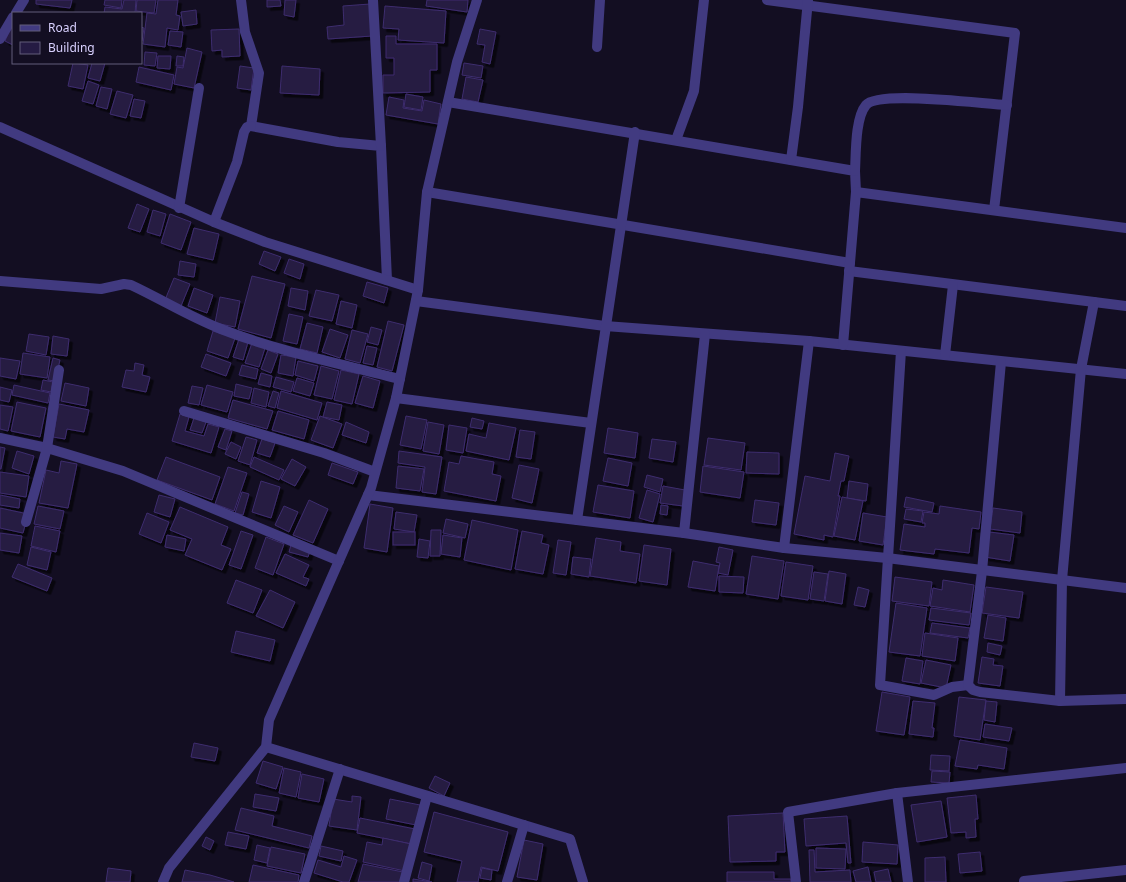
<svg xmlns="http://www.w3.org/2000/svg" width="1126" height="882" viewBox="0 0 1126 882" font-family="'Noto Sans',sans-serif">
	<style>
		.building { fill: #251b43; stroke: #3e2d6e; filter: url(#shadow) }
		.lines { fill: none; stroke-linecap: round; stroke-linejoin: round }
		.minor { stroke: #413a80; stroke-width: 10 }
	</style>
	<defs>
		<filter id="shadow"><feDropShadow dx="3.5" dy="3.5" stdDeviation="0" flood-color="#0009"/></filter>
	</defs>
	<rect width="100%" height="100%" fill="#130e22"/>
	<g class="building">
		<path d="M36,0H72L70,8L36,4Z"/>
		<path d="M105,0H122L121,8L104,5Z"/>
		<path d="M124,0H136L135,13H104L105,7L122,9Z"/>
		<path d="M137,0H156L154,13L136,11Z"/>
		<path d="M158,0H178L176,15L180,16L178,30L167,28L165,47L143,44L147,13L156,14Z"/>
		<path d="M267,0H280L281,6L267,7Z"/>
		<path d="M285,0H296L294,17L284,15Z"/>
		<path d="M427,0H468L467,12L426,6Z"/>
		<path d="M370,4L372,36L328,39L327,27L344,25L343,6Z"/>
		<path d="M385,6L446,11L444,43L398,40L399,29L383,28Z"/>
		<path d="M196,10L197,24L183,26L181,12Z"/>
		<path d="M12,24H13V45L5,41Z"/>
		<path d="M141,27L144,28L142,41H141Z"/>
		<path d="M239,29L240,56L222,57V50L212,51L211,30Z"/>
		<path d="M480,29L496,32L490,64L482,62L485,45L477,44Z"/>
		<path d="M170,31L183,32L181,47L168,45Z"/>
		<path d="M386,36H396V44H437V70H430V92L383,93V75H394V58H386Z"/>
		<path d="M187,48L202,52L194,88L174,84L177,67L183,68Z"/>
		<path d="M145,52L157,53L155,66L144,65Z"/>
		<path d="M158,56H171L170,69L157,68Z"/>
		<path d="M177,56L184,57L183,66H176Z"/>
		<path d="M73,63L88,65L83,89L68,86Z"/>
		<path d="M92,63H105L100,81L88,78Z"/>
		<path d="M464,63L483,66L481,78L462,75Z"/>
		<path d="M240,66L254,68L251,90L237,88Z"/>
		<path d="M282,66L320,69L319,95L280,93Z"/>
		<path d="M139,67L174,75L171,90L136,82Z"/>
		<path d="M466,77L483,80L478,102L462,99Z"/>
		<path d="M88,81L99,85L93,104L82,101Z"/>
		<path d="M101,87L112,89L107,109L96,106Z"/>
		<path d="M117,91L133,95L126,118L110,114Z"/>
		<path d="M406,94L423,97L421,110L404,107Z"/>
		<path d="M389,97L404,100L403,108L422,111L424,100L441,104L438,124L386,115Z"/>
		<path d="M134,99L145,101L141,118L130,116Z"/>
		<path d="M137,204L149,209L140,232L128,228Z"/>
		<path d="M153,210L166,214L160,236L147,232Z"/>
		<path d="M170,214L191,222L181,250L161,243Z"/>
		<path d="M194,228L219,234L213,260L187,254Z"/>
		<path d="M264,251L281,257L275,271L259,264Z"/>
		<path d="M289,259L304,264L300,279L284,273Z"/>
		<path d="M180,261L196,264L194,277L178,275Z"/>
		<path d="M252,276L285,284L271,338L238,329Z"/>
		<path d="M174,278L190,284L181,306L165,300Z"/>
		<path d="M367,282L388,288L384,303L363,296Z"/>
		<path d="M194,288L213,295L207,313L188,306Z"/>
		<path d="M291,288L308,291L305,310L288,306Z"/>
		<path d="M316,290L339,295L332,321L309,316Z"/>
		<path d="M220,297L240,301L235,327L215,323Z"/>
		<path d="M341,301L357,305L352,328L336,324Z"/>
		<path d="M289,314L303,317L297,344L283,341Z"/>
		<path d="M388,321L404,325L392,371L377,367Z"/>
		<path d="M307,323L323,327L317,353L300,349Z"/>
		<path d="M371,327L382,330L378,345L367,342Z"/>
		<path d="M330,329L348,335L340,358L322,352Z"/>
		<path d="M352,330L368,334L360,363L345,359Z"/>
		<path d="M213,331L235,338L228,358L207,351Z"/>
		<path d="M29,334L49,337L46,355L26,351Z"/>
		<path d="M53,336L69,339L67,356L51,354Z"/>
		<path d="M239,339L248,342L243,360L233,357Z"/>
		<path d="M252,343L265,348L259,367L245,363Z"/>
		<path d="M367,346L377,348L373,365L363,363Z"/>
		<path d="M268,350L278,354L271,373L261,369Z"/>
		<path d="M23,353L50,357L47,378L20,374Z"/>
		<path d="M206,354L231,363L226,376L201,367Z"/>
		<path d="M281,355L296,357L293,376L278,373Z"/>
		<path d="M0,358L20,361L16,379L0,376Z"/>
		<path d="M53,358L60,360L55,381L48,380Z"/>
		<path d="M298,361L318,366L314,381L295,375Z"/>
		<path d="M135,363L144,365L142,375L150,377L146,392L122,387L126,370L134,371Z"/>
		<path d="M242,365L258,369L256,379L239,375Z"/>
		<path d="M321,366L339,371L332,399L314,395Z"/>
		<path d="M341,370L359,374L352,404L334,400Z"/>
		<path d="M261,373L272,376L270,387L258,384Z"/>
		<path d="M363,376L380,381L373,408L355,403Z"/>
		<path d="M276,377L294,382L291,392L273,387Z"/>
		<path d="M297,378L314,383L310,396L293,391Z"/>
		<path d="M43,380L53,382L51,392L41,390Z"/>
		<path d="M65,383L89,388L86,406L61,401Z"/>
		<path d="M236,384L252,388L249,399L234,396Z"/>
		<path d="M14,385L50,393L48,403L12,395Z"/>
		<path d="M207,385L233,392L227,412L201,405Z"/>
		<path d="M192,386L203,388L199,405L188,403Z"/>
		<path d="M0,387L12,390L9,402L0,400Z"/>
		<path d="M254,388L269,392L266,407L251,403Z"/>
		<path d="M273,391L279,393L275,408L268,406Z"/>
		<path d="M281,391L322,403L317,420L277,408Z"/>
		<path d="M233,400L273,411L267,429L228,418Z"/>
		<path d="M17,402L46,408L40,437L11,431Z"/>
		<path d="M327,402L342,405L339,420L323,417Z"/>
		<path d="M59,404L89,410L84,432L67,429L65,439L53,437Z"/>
		<path d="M0,405L13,407L8,431L0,429Z"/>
		<path d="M278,411L309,420L304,439L272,430Z"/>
		<path d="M180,414L189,417L185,431L204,436L208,424L219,427L211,453L172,441Z"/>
		<path d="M320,416L342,424L333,448L311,440Z"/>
		<path d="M406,416L427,420L421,449L400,445Z"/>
		<path d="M194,418L206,422L202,433L190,430Z"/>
		<path d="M472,418L484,421L482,429L470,427Z"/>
		<path d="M346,422L369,432L366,443L342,435Z"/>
		<path d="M428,422L444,425L439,454L423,451Z"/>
		<path d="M489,423L516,428L509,460L466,451L469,434L486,438Z"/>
		<path d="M449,425L467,428L463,453L446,450Z"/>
		<path d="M608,428L638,433L635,458L604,453Z"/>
		<path d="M225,429L232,431L226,450L218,447Z"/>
		<path d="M520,430L535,432L531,459L516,457Z"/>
		<path d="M246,437L257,440L250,465L238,461Z"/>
		<path d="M708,438L745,443L741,470L704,465Z"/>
		<path d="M262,439L275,443L270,457L257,453Z"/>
		<path d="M652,439L676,442L673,462L649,458Z"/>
		<path d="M231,442L241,447L236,459L225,454Z"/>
		<path d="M0,447L5,448L1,469H0Z"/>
		<path d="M17,451L34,456L29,474L12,468Z"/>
		<path d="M399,451L442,457L436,494L422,492L425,467L398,463Z"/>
		<path d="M747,452L779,453V474L746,473Z"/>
		<path d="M835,453L849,456L844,481H841L838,496H840L833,537L824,535V540L794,534L805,476L830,481Z"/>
		<path d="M461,456L494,462L492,474L501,476L496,501L444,491L449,462L459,464Z"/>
		<path d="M166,457L220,477L212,500L157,480Z"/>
		<path d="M254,457L284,470L279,480L250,467Z"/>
		<path d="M608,458L632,463L628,486L603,481Z"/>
		<path d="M292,459L306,467L295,486L281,479Z"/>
		<path d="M61,461L77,464L68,508L39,503L46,470L59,473Z"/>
		<path d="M332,463L358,472L353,484L328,475Z"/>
		<path d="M519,465L539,469L532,503L512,498Z"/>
		<path d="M398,466L424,469L420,491L396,488Z"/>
		<path d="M703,466L744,472L740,498L700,492Z"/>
		<path d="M228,467L247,473L234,511L215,504Z"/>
		<path d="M0,472L29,476L26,497L0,493Z"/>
		<path d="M647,475L663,479L660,492L644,487Z"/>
		<path d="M261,481L280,487L271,518L252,512Z"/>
		<path d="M849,481L868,484L866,501L847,498Z"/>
		<path d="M598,485L634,491L630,518L593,512Z"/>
		<path d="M663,486L685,490L683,506L660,503Z"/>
		<path d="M647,490L660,494L653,522L639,518Z"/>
		<path d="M242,492L249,494L243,515L235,513Z"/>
		<path d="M0,495L20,499L19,508L0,505Z"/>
		<path d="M159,495L175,499L170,517L154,512Z"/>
		<path d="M842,497L863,501L855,540L834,536Z"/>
		<path d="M906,497L934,503L932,512L904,507Z"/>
		<path d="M309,500L328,509L313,543L293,535Z"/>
		<path d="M755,500L779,503L776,525L752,522Z"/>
		<path d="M370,504L393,508L387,552L364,548Z"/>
		<path d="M661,505L668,506L667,515L660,514Z"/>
		<path d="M38,506L64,511L60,529L34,524Z"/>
		<path d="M284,506L298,512L289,532L275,525Z"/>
		<path d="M940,506L981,512L979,529L972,528L969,553L935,549L934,554L900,550L904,524L925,527V523H922L924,512L939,514Z"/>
		<path d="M180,507L228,527L221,545L231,549L222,570L185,555L192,539L170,530Z"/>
		<path d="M0,508L28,514L23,533L0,528Z"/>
		<path d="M993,508L1022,512L1020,533L990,529Z"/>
		<path d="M906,509L923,511L921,522L904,519Z"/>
		<path d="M396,512L417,515L414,532L394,529Z"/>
		<path d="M147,513L169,522L161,543L139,534Z"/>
		<path d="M863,513L887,517L883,545L859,541Z"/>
		<path d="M446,519L468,524L465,538L443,533Z"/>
		<path d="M472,520L518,530L511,570L464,560Z"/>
		<path d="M35,526L60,531L56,552L31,546Z"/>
		<path d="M431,530H441L440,556H430Z"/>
		<path d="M241,531L253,535L241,569L229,565Z"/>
		<path d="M522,531L543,535L541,543L549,545L543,574L515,569Z"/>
		<rect x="393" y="532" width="22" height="13"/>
		<path d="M989,532L1014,535L1010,561L985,557Z"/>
		<path d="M0,533L22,536L19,553L0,550Z"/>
		<path d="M167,535L186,539L184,551L165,547Z"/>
		<path d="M443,535L462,538L460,557L441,554Z"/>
		<path d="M266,537L284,544L273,575L255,568Z"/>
		<path d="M596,538L621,542L620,551L640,554L636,583L590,576Z"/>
		<path d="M419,539L430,541L428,558L417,557Z"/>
		<path d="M558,540L571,542L566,575L553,573Z"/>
		<path d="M291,545L310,551L308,557L289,552Z"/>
		<path d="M644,545L671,549L667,585L639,581Z"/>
		<path d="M31,547L51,552L47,570L27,565Z"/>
		<path d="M719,547L733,550L728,575L718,573L720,563L716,562Z"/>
		<path d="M285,554L309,565L303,577L309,579L306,586L276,573Z"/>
		<path d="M752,556L784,561L778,599L746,594Z"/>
		<path d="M573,557L591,559L589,577L571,574Z"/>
		<path d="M693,561L719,566L715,591L688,587Z"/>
		<path d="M786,562L813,566L808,600L781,596Z"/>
		<path d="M18,564L52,578L47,591L12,577Z"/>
		<path d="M829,571L846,574L842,604L825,601Z"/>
		<path d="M814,572L828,574L824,601L810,599Z"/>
		<path d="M719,576L744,577L743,593L719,592Z"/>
		<path d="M895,577L932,582L929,606L892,601Z"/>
		<path d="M236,580L262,590L253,613L227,603Z"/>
		<path d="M943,580L974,585L970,612L930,606L933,588L942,590Z"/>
		<path d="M858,587L869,590L865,607L854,605Z"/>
		<path d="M986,587L1023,592L1019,618L982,613Z"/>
		<path d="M270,590L295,602L283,628L256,616Z"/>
		<path d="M896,603L927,608L920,656L889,652Z"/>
		<path d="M931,608L971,613L969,625L929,620Z"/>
		<path d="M988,615L1006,618L1003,641L984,638Z"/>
		<path d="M932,623L970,628L968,638L930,633Z"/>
		<path d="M236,631L275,640L270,661L231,652Z"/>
		<path d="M925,633L958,638L955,661L922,656Z"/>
		<path d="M988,643L1002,646L1000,655L987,652Z"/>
		<path d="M982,657L994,659L993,665L1003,666L1000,686L978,683Z"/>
		<path d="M906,658L923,661L920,684L902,681Z"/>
		<path d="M926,660L951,665L946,688L921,683Z"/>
		<path d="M882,692L910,697L904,735L876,731Z"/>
		<path d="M959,697L986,700L980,740L954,736Z"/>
		<path d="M913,701L935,703L932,728H934L933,737L909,734Z"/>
		<path d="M986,701L997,702L995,722L984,720Z"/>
		<path d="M985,724L1012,728L1009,741L983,737Z"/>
		<path d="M960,740L1007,748L1004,769L978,765L977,769L955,766Z"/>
		<path d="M194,743L218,748L215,761L191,757Z"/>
		<path d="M931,755L950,756L949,771L930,770Z"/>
		<path d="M263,761L283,767L276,789L256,783Z"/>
		<path d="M284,768L301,772L296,797L279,793Z"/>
		<path d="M932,771L950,772L949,783L931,782Z"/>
		<path d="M302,774L324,779L319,802L298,798Z"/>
		<path d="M435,776L450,783L444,796L429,788Z"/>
		<path d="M255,794L279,798L276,811L253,807Z"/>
		<path d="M976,795L978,819H975L976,837L966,838V832L951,833L947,798Z"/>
		<path d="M352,796L361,797L357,830L329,826L333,799L352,802Z"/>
		<path d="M390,799L420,805L416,825L386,819Z"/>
		<path d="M941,801L947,837L917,842L911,805Z"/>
		<path d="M241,808L274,816L272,826L312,836L309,848L235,830Z"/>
		<path d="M434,812L508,832L498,871L481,867L478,882H457L462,861L424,852Z"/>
		<path d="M783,813L785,852H776V861L730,862L728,816Z"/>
		<path d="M847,816L851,863H848L846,843L806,846L804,819Z"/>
		<path d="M360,818L415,829L412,844L357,833Z"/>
		<path d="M228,832L249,836L246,849L225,845Z"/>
		<path d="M206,837L214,841L210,850L202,846Z"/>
		<path d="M383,838L411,844L405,871L363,862L367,842L382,845Z"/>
		<path d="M524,840L543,844L537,880L517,877Z"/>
		<path d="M863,842L898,845L897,864L862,862Z"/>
		<path d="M257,845L270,848L267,863L254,860Z"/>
		<path d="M321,846L343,851L341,861L319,856Z"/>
		<path d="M271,847L305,854L301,873L267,866Z"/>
		<path d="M816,848L846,849L845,869L816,868Z"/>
		<path d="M809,850H814L815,872L850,870L851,882H810Z"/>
		<path d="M980,852L982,871L960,873L958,854Z"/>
		<path d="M344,856L357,860L349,882H343L314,873L318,860L341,867Z"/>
		<path d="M945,857L946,882H925V858Z"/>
		<path d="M422,862L432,865L429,881L418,878Z"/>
		<path d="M363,864L403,872L401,882H358Z"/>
		<path d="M253,865L299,875L298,882H249Z"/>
		<path d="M868,867L871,882H856L853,871Z"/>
		<path d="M108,868L131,871L130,882H106Z"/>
		<path d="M482,868L492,870L491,880L480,878Z"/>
		<path d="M888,869L891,882H876L874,872Z"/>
		<path d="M185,870L210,875L234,882H182Z"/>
		<path d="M727,872H774V879H791V882H727Z"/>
		<path d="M413,879L432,882H413Z"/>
	</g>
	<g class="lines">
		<g class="minor">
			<path d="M241,0L245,32L259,73L251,126L338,142L381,146L387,280"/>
			<path d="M373,0L381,146"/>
			<path d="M767,0L1015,33L994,210"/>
			<path d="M16,13L24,0"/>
			<path d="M0,39L13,17"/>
			<path d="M597,47L600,0"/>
			<path d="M448,102L855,171L856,192"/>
			<path d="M0,127L214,222L265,242L418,290"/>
			<path d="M676,140L694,91L704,0"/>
			<path d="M791,160L798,107L808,0"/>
			<path d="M855,171C856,154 855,118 866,105C879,90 983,104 1007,105"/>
			<path d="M427,192L850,263"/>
			<path d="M179,208L199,88"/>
			<path d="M214,222L237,162L244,132L247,127L251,126"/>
			<path d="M849,271L1126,306"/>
			<path d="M0,281L101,289L124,284L131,285C161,299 190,317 221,329C277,351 342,364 400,379"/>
			<path d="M416,301L605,326L809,341L1126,374"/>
			<path d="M843,345L856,192L1126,228"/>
			<path d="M901,351L880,685L934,695L952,687L968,685"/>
			<path d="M945,355L953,285"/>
			<path d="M1001,362L982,571L968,685L973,690L980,692L1060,701L1126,699"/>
			<path d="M396,398L591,423"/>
			<path d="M184,411L324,453L375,472"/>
			<path d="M0,438L47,448L123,471L339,561"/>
			<path d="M368,495L684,533L784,548L887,558L1126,588"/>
			<path d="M577,520L635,132"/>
			<path d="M26,522L47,448L59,370"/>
			<path d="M684,533L705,334"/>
			<path d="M784,548L809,341"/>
			<path d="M1060,701L1062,580L1081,369L1094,302"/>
			<path d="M266,747L570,839L583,882"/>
			<path d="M897,793L908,882"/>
			<path d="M1024,881L1126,870"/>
			<path d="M163,882L169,868L266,747L269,720L371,488L396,398L418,290L427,192L457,62L477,0"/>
			<path d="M304,882L340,769"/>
			<path d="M404,882L427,796"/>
			<path d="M507,882L524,825"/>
			<path d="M796,882L788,812L897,793L1126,768"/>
		</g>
	</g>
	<rect x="12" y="12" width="130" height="52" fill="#130e22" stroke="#625c7a"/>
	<rect x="20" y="25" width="20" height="6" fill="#413a80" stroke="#625c7a"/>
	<text x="48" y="32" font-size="12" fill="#d8d0fe">Road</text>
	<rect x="20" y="42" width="20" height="12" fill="#251b43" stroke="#625c7a"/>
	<text x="48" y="52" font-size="12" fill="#d8d0fe">Building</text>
</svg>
